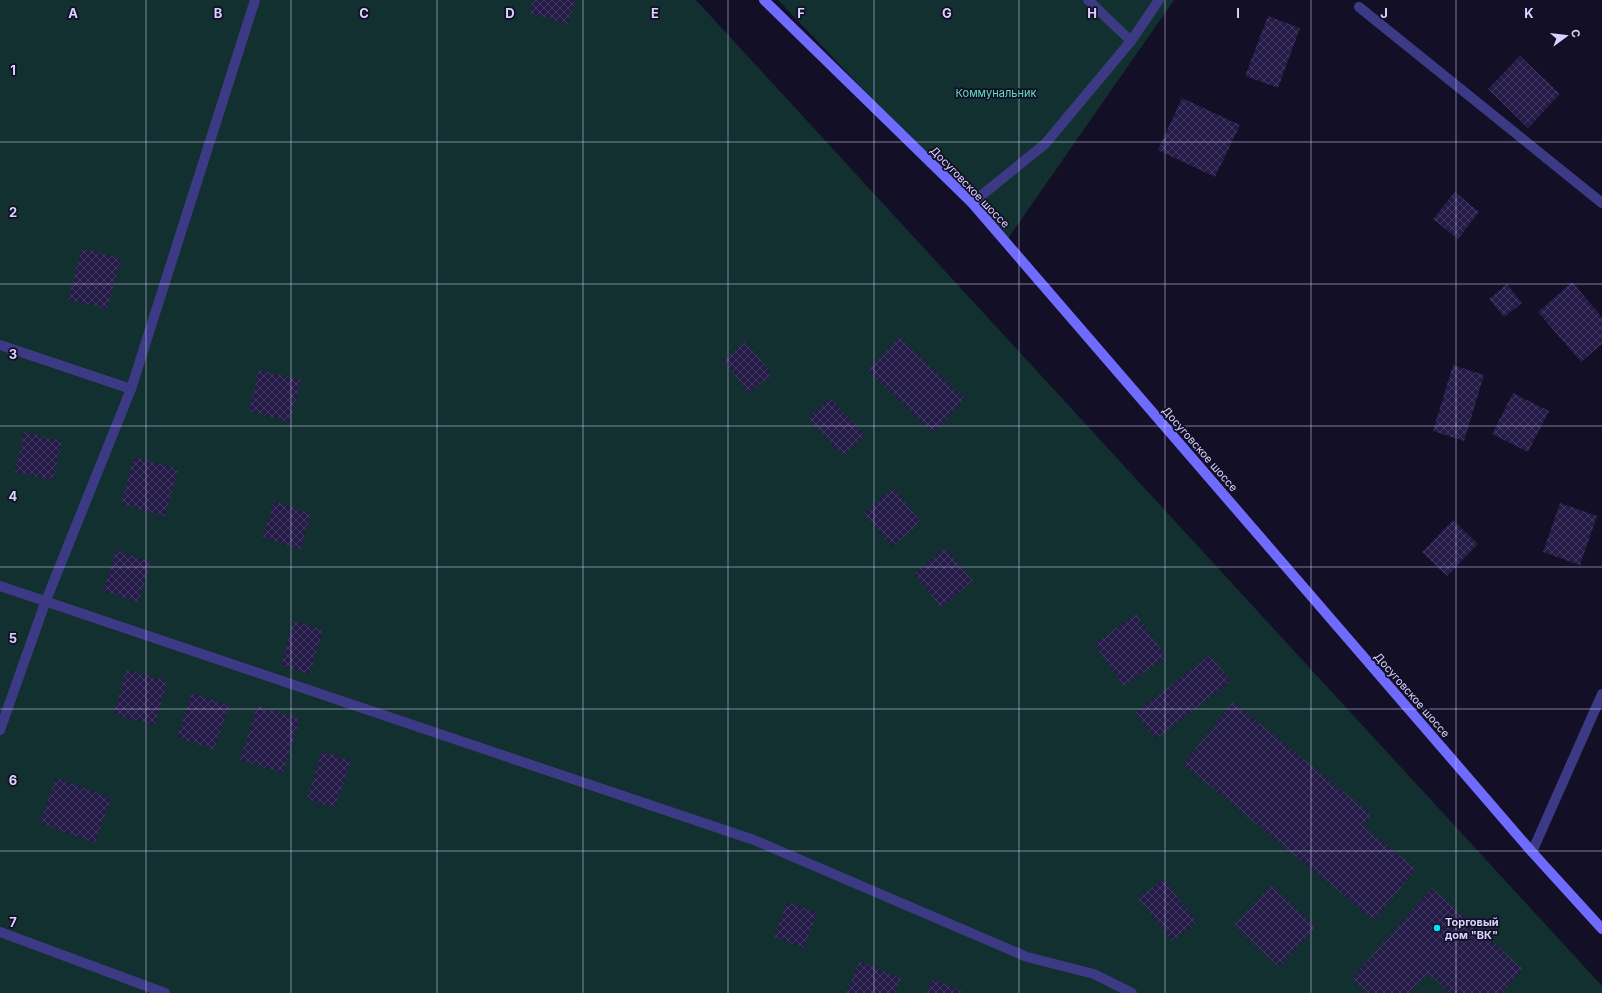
<svg xmlns="http://www.w3.org/2000/svg" width="1602" height="993" viewBox="0 0 1602 993" font-family="Inter,sans-serif">
	<style>
		.green { fill: #12302f }
		.building { fill: url(#building-cross-hatch) }
		.lines { fill: none; stroke-linecap: round; stroke-linejoin: round }
		.lane { stroke: #3d3a85; stroke-width: 10 }
		.secondary { stroke: #6f6bff; stroke-width: 10 }
		.grid { fill: none; stroke: #d9d4ff; stroke-width: 1; stroke-opacity: 0.55 }
		.poi-dot { fill: #00e5ff; stroke: #130f26; stroke-width: 1.5 }
		.labels { text-anchor: middle; dominant-baseline: central; stroke-width: 3.5; stroke-linejoin: round; paint-order: stroke }
		.park-label { font-size: 11px; fill: #5fe0c0; stroke: #130f26 }
		.street-label { font-size: 11px; fill: #d9d4ff; stroke: #130f26 }
		.poi-label { font-size: 11px; font-weight: bold; fill: #d9d4ff; stroke: #130f26; text-anchor: start }
		.grid-label { font-size: 13px; text-anchor: middle; font-weight: bold; fill: #d9d4ff; stroke: #130f26; stroke-width: 3.5; stroke-linejoin: round; paint-order: stroke }
	</style>
	<defs>
		<pattern id="building-cross-hatch" width="8" height="8" patternUnits="userSpaceOnUse"><rect width="8" height="8" fill="#241b47"/><path d="M0 0l8 8M0 8l8-8" fill="none" stroke="#433b63"/></pattern>
	</defs>
	<rect width="100%" height="100%" fill="#130f26"/>
	<g class="green">
		<path d="M0,0H696L1602,986V993H0Z"/>
		<path d="M778,0H1174L1007,240Z"/>
	</g>
	<g class="building">
		<path d="M533,0H575L568,24L530,13Z"/>
		<path d="M1268,16L1300,28L1278,88L1245,76Z"/>
		<path d="M1520,56L1560,94L1528,128L1488,89Z"/>
		<path d="M1182,98L1240,125L1215,177L1158,150Z"/>
		<path d="M1455,192L1479,212L1458,239L1433,219Z"/>
		<path d="M82,248L121,259L107,309L68,299Z"/>
		<path d="M1572,282L1602,317V344L1581,362L1538,312Z"/>
		<path d="M1507,284L1522,303L1504,317L1489,299Z"/>
		<path d="M899,337L965,399L933,433L868,370Z"/>
		<path d="M746,342L772,374L749,393L723,360Z"/>
		<path d="M1453,365L1484,375L1464,441L1433,431Z"/>
		<path d="M259,370L301,380L290,422L249,411Z"/>
		<path d="M1513,393L1549,411L1528,452L1492,434Z"/>
		<path d="M830,398L865,435L843,456L808,418Z"/>
		<path d="M24,432L62,441L53,480L15,472Z"/>
		<path d="M134,457L178,469L165,516L121,504Z"/>
		<path d="M894,488L921,522L892,547L864,513Z"/>
		<path d="M274,501L311,514L300,549L263,537Z"/>
		<path d="M1560,503L1597,516L1580,565L1543,552Z"/>
		<path d="M1453,520L1478,544L1447,576L1422,552Z"/>
		<path d="M945,548L973,581L941,607L914,574Z"/>
		<path d="M116,551L151,562L138,602L103,591Z"/>
		<path d="M1136,614L1166,657L1124,686L1094,644Z"/>
		<path d="M293,621L323,630L310,674L281,666Z"/>
		<path d="M1210,655L1231,681L1156,739L1135,713Z"/>
		<path d="M126,670L167,681L155,725L114,714Z"/>
		<path d="M192,693L229,706L214,750L177,737Z"/>
		<path d="M1233,702L1372,815L1363,826L1416,869L1374,920L1183,764Z"/>
		<path d="M257,706L300,719L283,773L240,760Z"/>
		<path d="M322,751L351,761L335,808L307,799Z"/>
		<path d="M56,778L111,798L95,843L40,823Z"/>
		<path d="M1163,879L1197,922L1173,941L1138,899Z"/>
		<path d="M1271,885L1316,927L1279,967L1234,925Z"/>
		<path d="M1432,888L1523,969L1501,993H1450L1428,973L1410,993H1368L1352,978Z"/>
		<path d="M787,902L817,913L804,948L774,937Z"/>
		<path d="M860,961L901,979L894,993H846Z"/>
		<path d="M933,979L961,991L960,993H927Z"/>
	</g>
	<g class="lines">
		<g class="lane">
			<path d="M1088,0L1131,41"/>
			<path d="M1359,7L1602,203"/>
			<path d="M972,203L1045,144L1131,41L1159,0"/>
			<path d="M0,345L131,389"/>
			<path d="M0,586L754,840L1027,957L1094,974L1132,993"/>
			<path d="M0,730L45,603L131,389L255,0"/>
			<path d="M1532,852L1602,694"/>
			<path d="M0,932L165,993"/>
		</g>
		<path class="secondary" d="M764,0L972,203L1532,852L1602,929"/>
	</g>
	<path class="grid" d="M146,0V993M291,0V993M437,0V993M583,0V993M728,0V993M874,0V993M1019,0V993M1165,0V993M1311,0V993M1456,0V993M0,142H1602M0,284H1602M0,426H1602M0,567H1602M0,709H1602M0,851H1602"/>
	<circle class="poi-dot" cx="1437" cy="928" r="4"/>
	<g class="labels">
		<g class="park-label">
			<text x="996" y="93">Коммунальник</text>
		</g>
		<g class="street-label">
			<text transform="translate(970 187) rotate(46)">Досуговское шоссе</text>
			<text transform="translate(1200 449) rotate(49)">Досуговское шоссе</text>
			<text transform="translate(1412 695) rotate(49)">Досуговское шоссе</text>
		</g>
		<g class="poi-label">
			<text x="1445" y="922">Торговый<tspan x="1445" dy="13">дом "ВК"</tspan></text>
		</g>
	</g>
	<g class="grid-label">
		<text x="73" y="18">A</text>
		<text x="218" y="18">B</text>
		<text x="364" y="18">C</text>
		<text x="510" y="18">D</text>
		<text x="655" y="18">E</text>
		<text x="801" y="18">F</text>
		<text x="947" y="18">G</text>
		<text x="1092" y="18">H</text>
		<text x="1238" y="18">I</text>
		<text x="1384" y="18">J</text>
		<text x="1529" y="18">K</text>
		<text x="13" y="75">1</text>
		<text x="13" y="217">2</text>
		<text x="13" y="359">3</text>
		<text x="13" y="501">4</text>
		<text x="13" y="643">5</text>
		<text x="13" y="785">6</text>
		<text x="13" y="927">7</text>
	</g>
	<g transform="translate(1566 36) rotate(75)" stroke="#130f26" stroke-width="3" paint-order="stroke">
	<path d="M0-3L7 15L0 10L-7 15Z" fill="#d9d4ff"/>
	<text y="-6" font-size="11" font-weight="bold" text-anchor="middle" fill="#d9d4ff">С</text>
	</g>
</svg>
